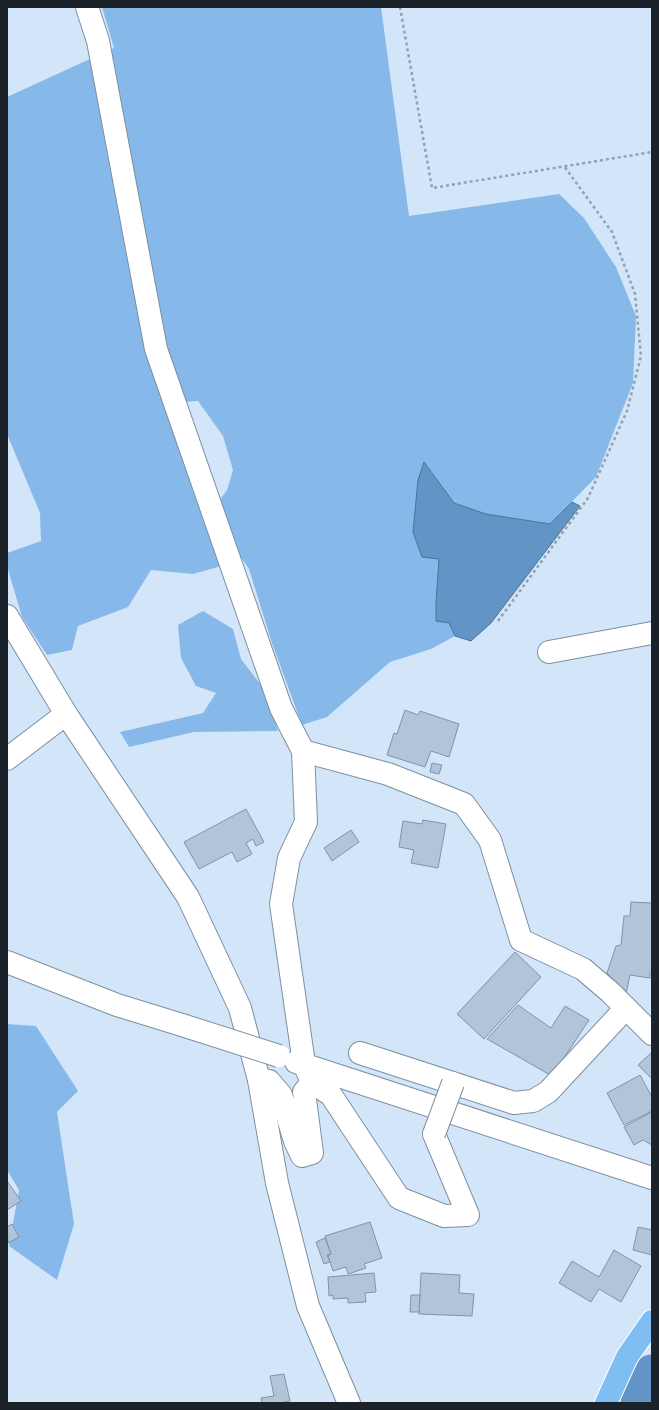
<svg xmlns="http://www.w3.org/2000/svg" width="659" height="1410" viewBox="0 0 659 1410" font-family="'Open Sans',sans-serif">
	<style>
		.green { fill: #87b8ea }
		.water { fill: #6294c5; stroke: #4d7296 }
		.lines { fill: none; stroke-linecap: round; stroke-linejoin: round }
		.river { stroke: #6294c5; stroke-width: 41 }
		.building { fill: #b2c4d7; stroke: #8193a5 }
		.minor-casing { stroke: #7d8fa1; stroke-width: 24 }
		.major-casing { stroke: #fff; stroke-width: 24 }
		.path { stroke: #92a1b0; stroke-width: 2.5; stroke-dasharray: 3 3; stroke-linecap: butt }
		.minor { stroke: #fff; stroke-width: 22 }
		.major { stroke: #7fbef3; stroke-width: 22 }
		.minor-bridge-casing { stroke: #7d8fa1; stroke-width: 24; stroke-linecap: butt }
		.minor-bridge { stroke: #fff; stroke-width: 22 }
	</style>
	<rect width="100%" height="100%" fill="#d3e6f9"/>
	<g class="green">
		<path d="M102,7H381L409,216L559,194L584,218L616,267L636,316L633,383L596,477L550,524L486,514L454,503L424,462L440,559L436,602L449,623L455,636L431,649L390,662L327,717L302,725L272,643L249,569L234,547L218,502L227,490L233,470L223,436L198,401L182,402L176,424L187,473L196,499L210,505L225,565L193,574L151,570L128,607L78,626L72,650L47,655L22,617L7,566V553L41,541L40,513L7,434V97L114,48Z"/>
		<path d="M203,611L233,629L241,659L264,689L278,731L194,732L129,747L120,732L203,713L216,693L196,686L181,658L178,625Z"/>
		<path d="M7,1024L36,1026L78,1091L57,1112L74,1224L57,1280L9,1246L19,1190L7,1170Z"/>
	</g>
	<path class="water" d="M424,462L454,503L486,514L550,524L572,502L580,506L491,623L471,641L455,636L449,623L436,621V602L439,559L422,557L413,532L418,480Z"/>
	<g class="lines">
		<path class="river" d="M641,1403L652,1375"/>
	</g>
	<g class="building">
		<path d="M405,710L418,715L420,711L459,724L449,757L431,751L425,767L387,755L394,733L397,734Z"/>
		<path d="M432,763L442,765L439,774L430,772Z"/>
		<path d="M246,809L264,842L256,846L253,839L246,843L252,854L237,862L232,852L199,869L184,842Z"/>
		<path d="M423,820L446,824L438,868L411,863L414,850L399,847L403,821L422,824Z"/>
		<path d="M351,830L359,842L332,861L324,848Z"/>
		<path d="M631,902L652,903V972H650V978L630,975L626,994L607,973L616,946L621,945L624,916H630Z"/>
		<path d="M515,952L541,977L484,1039L457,1014Z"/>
		<path d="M518,1005L551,1028L565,1006L589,1020L552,1076L487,1039Z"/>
		<path d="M652,1052V1079L638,1065Z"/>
		<path d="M640,1075L652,1097V1111L624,1125L607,1093Z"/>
		<path d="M652,1112V1145L643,1140L634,1145L624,1127Z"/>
		<path d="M7,1181L21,1201L7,1210Z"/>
		<path d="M370,1222L382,1258L364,1264L366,1268L348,1274L346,1267L333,1271L328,1256L331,1254L325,1236Z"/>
		<path d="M12,1224L19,1237L8,1243L7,1227Z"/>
		<path d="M638,1227L652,1230V1255L633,1250Z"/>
		<path d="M325,1238L331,1254L327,1255L330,1262L324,1264L316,1242Z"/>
		<path d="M614,1250L641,1266L621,1302L599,1289L591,1302L559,1283L572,1261L599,1277Z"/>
		<path d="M374,1273L376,1292L365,1293L366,1302L348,1303V1298L333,1299V1295L329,1296L328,1277Z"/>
		<path d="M421,1273L460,1275L459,1293L474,1294L472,1316L419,1314Z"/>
		<path d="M411,1295H420L419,1312H410Z"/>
		<path d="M284,1374L290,1401L279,1403H262L261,1398L274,1396L270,1376Z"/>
	</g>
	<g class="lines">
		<g class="minor-casing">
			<g id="minor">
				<path d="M87,7L98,41L156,349L281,708L303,751L306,822L289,858L281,904L304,1064L312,1082L331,1095L399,1198L444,1216L468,1215L434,1134"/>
				<path d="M7,616L66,714L188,897L240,1008L259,1080L277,1183L308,1306L349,1403"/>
				<path d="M549,652L652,633"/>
				<path d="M303,751L388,774L464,804L490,840L521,940L583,969L610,992L652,1034"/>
				<path d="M7,759L66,714"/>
				<path d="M7,962L117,1005L182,1025"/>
				<path d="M360,1053L514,1103L533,1101L548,1092L626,1008"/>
				<path d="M296,1062L652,1178"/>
				<path d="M259,1080L269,1081L281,1095L295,1141L302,1156L312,1153L304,1092L312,1082"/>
			</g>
		</g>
		<g class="major-casing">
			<path id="major" d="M606,1403L627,1357L652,1321"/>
		</g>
		<g class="path">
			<path d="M400,7L432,188L652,152"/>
			<path d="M498,621L588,498L627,411L641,356L635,294L612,232L564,166"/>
		</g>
		<use href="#minor" class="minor"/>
		<use href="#major" class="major"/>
		<g class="minor-bridge-casing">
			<g id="minor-bridge">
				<path d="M182,1025L279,1056"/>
				<path d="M434,1134L453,1083"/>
			</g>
		</g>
		<use href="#minor-bridge" class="minor-bridge"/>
	</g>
	<rect width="659" height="1410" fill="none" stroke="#1b2229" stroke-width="16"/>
</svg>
